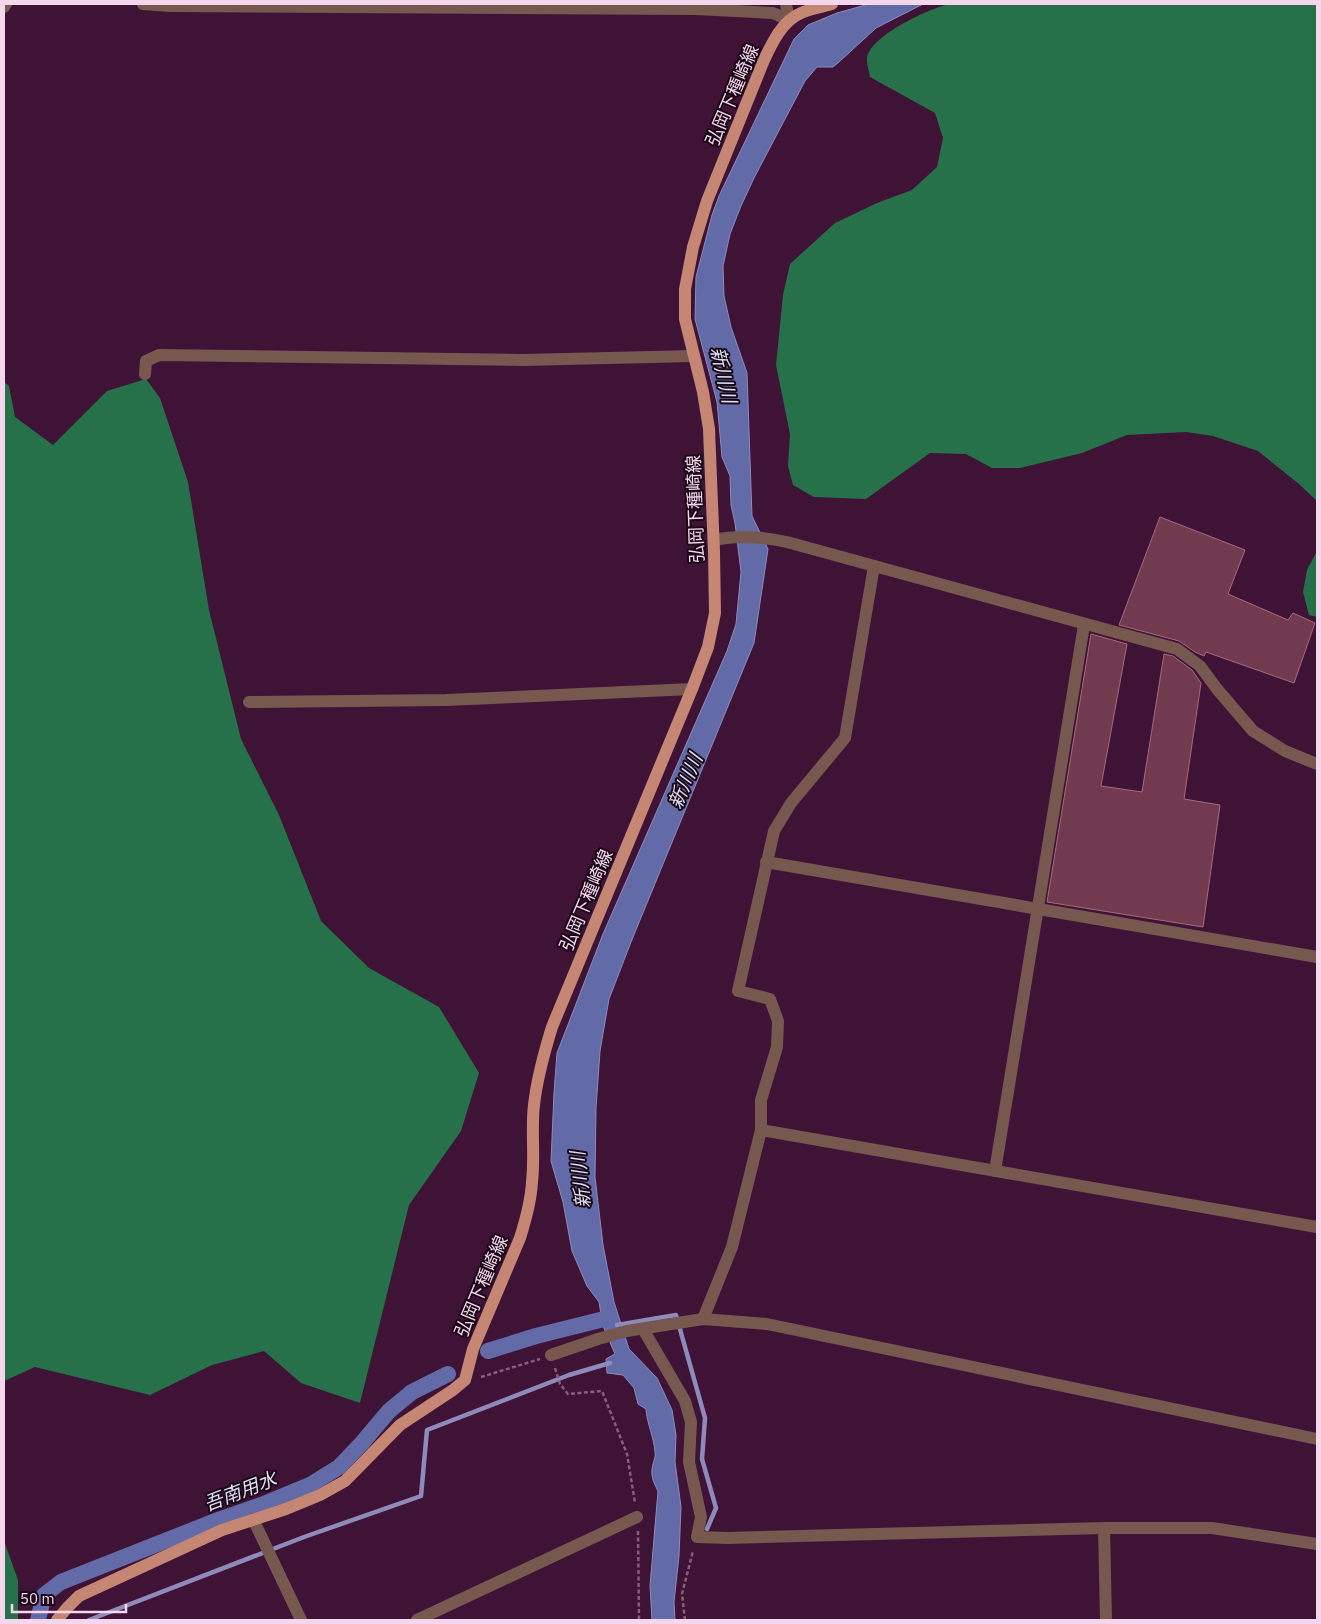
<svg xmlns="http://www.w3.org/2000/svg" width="1321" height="1624" viewBox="0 0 1321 1624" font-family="'IBM Plex Sans','Noto Sans JP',sans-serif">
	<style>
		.forest { fill: #26714a }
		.water { fill: #626aa8; stroke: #8e8bbc }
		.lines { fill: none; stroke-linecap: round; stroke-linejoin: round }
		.stream { stroke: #8e8bbc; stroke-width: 4.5 }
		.canal { stroke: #626aa8; stroke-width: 16 }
		.building { fill: #723a4f; stroke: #a7697f }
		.path { stroke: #855f7c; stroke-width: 2.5; stroke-dasharray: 4 2.5; stroke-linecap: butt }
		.minor { stroke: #76584f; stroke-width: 12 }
		.major { stroke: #c58674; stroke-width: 12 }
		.labels { text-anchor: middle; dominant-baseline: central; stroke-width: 4; stroke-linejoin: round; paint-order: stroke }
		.street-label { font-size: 18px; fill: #f4d7ec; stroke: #1b0817 }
		.water-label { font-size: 19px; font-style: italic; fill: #dce0f3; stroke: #1b0817 }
	</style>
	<rect width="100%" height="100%" fill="#3f1336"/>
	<g class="forest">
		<path d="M949,4H1317V501L1299,484L1258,451L1213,436L1186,432L1127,435L1082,453L1020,468H992L966,454L930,453L866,499L814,497L793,485L788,466L790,434L776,365L783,295L790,264L835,223L877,203L912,190L937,167L943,138L935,113L870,77C869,70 865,60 868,54C877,33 928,9 949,4Z"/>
		<path d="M146,379L160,398L188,482L209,610L241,739L279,815L321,921L369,968L439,1007L479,1073L461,1131L409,1205L360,1403L301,1383L264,1351L212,1365L150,1395L35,1367L4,1381V382L9,386L15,417L53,445L107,391Z"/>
		<path d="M1317,551V617L1309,615L1303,592L1307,570Z"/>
		<path d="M4,1541L18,1580V1620H4Z"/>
	</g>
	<path class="water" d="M869,4H923L876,28L839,62L833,67H817L805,81L754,178L741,206L730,234L723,266L724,296L731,327L747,373L752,516L768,549L754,643L633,937L609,999L600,1051L596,1108L595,1177L603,1245L614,1302L629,1349L657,1378L672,1410L676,1435L675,1462L681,1507L679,1556L674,1602L675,1620H652L650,1586L658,1491C653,1481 650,1475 653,1464C654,1460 656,1456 655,1452C654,1437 647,1424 646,1409L638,1404L634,1388L623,1375L607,1373L606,1359L615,1354L603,1326L599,1302L587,1286L572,1251L563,1202L551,1161L554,1093L557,1053L603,934L727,651L736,624L741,572L735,523L731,505L730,476L722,457L717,402L695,319L696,277L712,215L719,196L794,39L808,25L837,13Z"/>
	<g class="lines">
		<g class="stream">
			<path d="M617,1325L676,1315L705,1418L702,1459L716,1508L707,1529"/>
			<path d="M89,1620L304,1537L421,1496L427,1430L569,1375L610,1363"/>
		</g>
		<g class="canal">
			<path d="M488,1351L536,1336L608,1318"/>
			<path d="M38,1620L44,1595L61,1582L218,1520L264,1504L310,1485L339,1467L362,1443L389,1411L412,1392L448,1374"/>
		</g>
	</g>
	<g class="building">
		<path d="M1160,517L1245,550L1228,594L1288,620L1293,613L1315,623L1294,683L1206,652L1204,656L1195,652L1179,641L1119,625Z"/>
		<path d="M1091,634L1127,644L1101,786L1142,792L1164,654L1173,656L1192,670L1201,683L1184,799L1220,805L1203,927L1047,902Z"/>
	</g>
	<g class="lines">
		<g class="path">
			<path d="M555,1368L560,1384L568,1394L602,1391L627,1454L635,1503"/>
			<path d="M481,1377L540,1359"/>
			<path d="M638,1531L639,1620"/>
			<path d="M685,1620L682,1594L693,1551"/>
		</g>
		<g class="minor">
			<path d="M143,4L170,6L696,9L773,13L789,20"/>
			<path d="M786,4L789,20"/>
			<path d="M4,7L6,4"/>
			<path d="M145,374L146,361L159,355L523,360L693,356"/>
			<path d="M714,540C737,535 764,537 787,542L1177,649L1200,666L1217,689L1253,731L1285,751L1317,764"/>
			<path d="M249,702L446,700L692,689"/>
			<path d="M766,862L1317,957"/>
			<path d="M761,1130L1317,1227"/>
			<path d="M995,1171L1084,625"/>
			<path d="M703,1319L732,1247L761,1130V1100L777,1047L778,1021L770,999L738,991L774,831L791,803L845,738L874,566"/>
			<path d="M643,1329L685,1401L691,1422L689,1462L701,1517L697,1537L728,1538L1104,1528H1212L1317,1544"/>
			<path d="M551,1355L598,1339L627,1331L703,1319L767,1324L1317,1439"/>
			<path d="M253,1519L301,1620"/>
			<path d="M1104,1528L1106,1620"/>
			<path d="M417,1620L637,1517"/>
		</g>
		<path class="major" d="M57,1620L67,1608L79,1596L222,1530L286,1509L320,1495L345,1481L400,1425L453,1390L465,1380L473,1349L520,1238C526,1219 531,1201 532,1182C535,1156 531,1130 534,1105C537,1078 544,1053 552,1027L692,689L708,647L715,613L714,552L709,429L703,392L685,319V289L693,247L707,201L764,60C772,43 782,21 801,13C810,9 822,7 832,4"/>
	</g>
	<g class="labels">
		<g class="street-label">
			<text transform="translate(732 95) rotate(-67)">弘岡下種崎線</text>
			<text transform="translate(695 509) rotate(-92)">弘岡下種崎線</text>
			<text transform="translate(586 900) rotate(-67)">弘岡下種崎線</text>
			<text transform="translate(481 1286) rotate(-67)">弘岡下種崎線</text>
		</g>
		<g class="water-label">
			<text transform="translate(724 375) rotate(77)">新川川</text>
			<text transform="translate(685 781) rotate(-67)">新川川</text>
			<text transform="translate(580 1180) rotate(-96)">新川川</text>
			<text transform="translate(240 1491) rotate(-21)">吾南用水</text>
		</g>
	</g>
	<rect width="1321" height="1624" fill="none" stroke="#f4d7ec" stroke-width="10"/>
	<path d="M12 1604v8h114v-8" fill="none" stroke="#f4d7ec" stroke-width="2.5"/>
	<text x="20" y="1604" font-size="15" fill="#f4d7ec" stroke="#1b0817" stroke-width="4" paint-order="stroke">50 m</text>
</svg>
